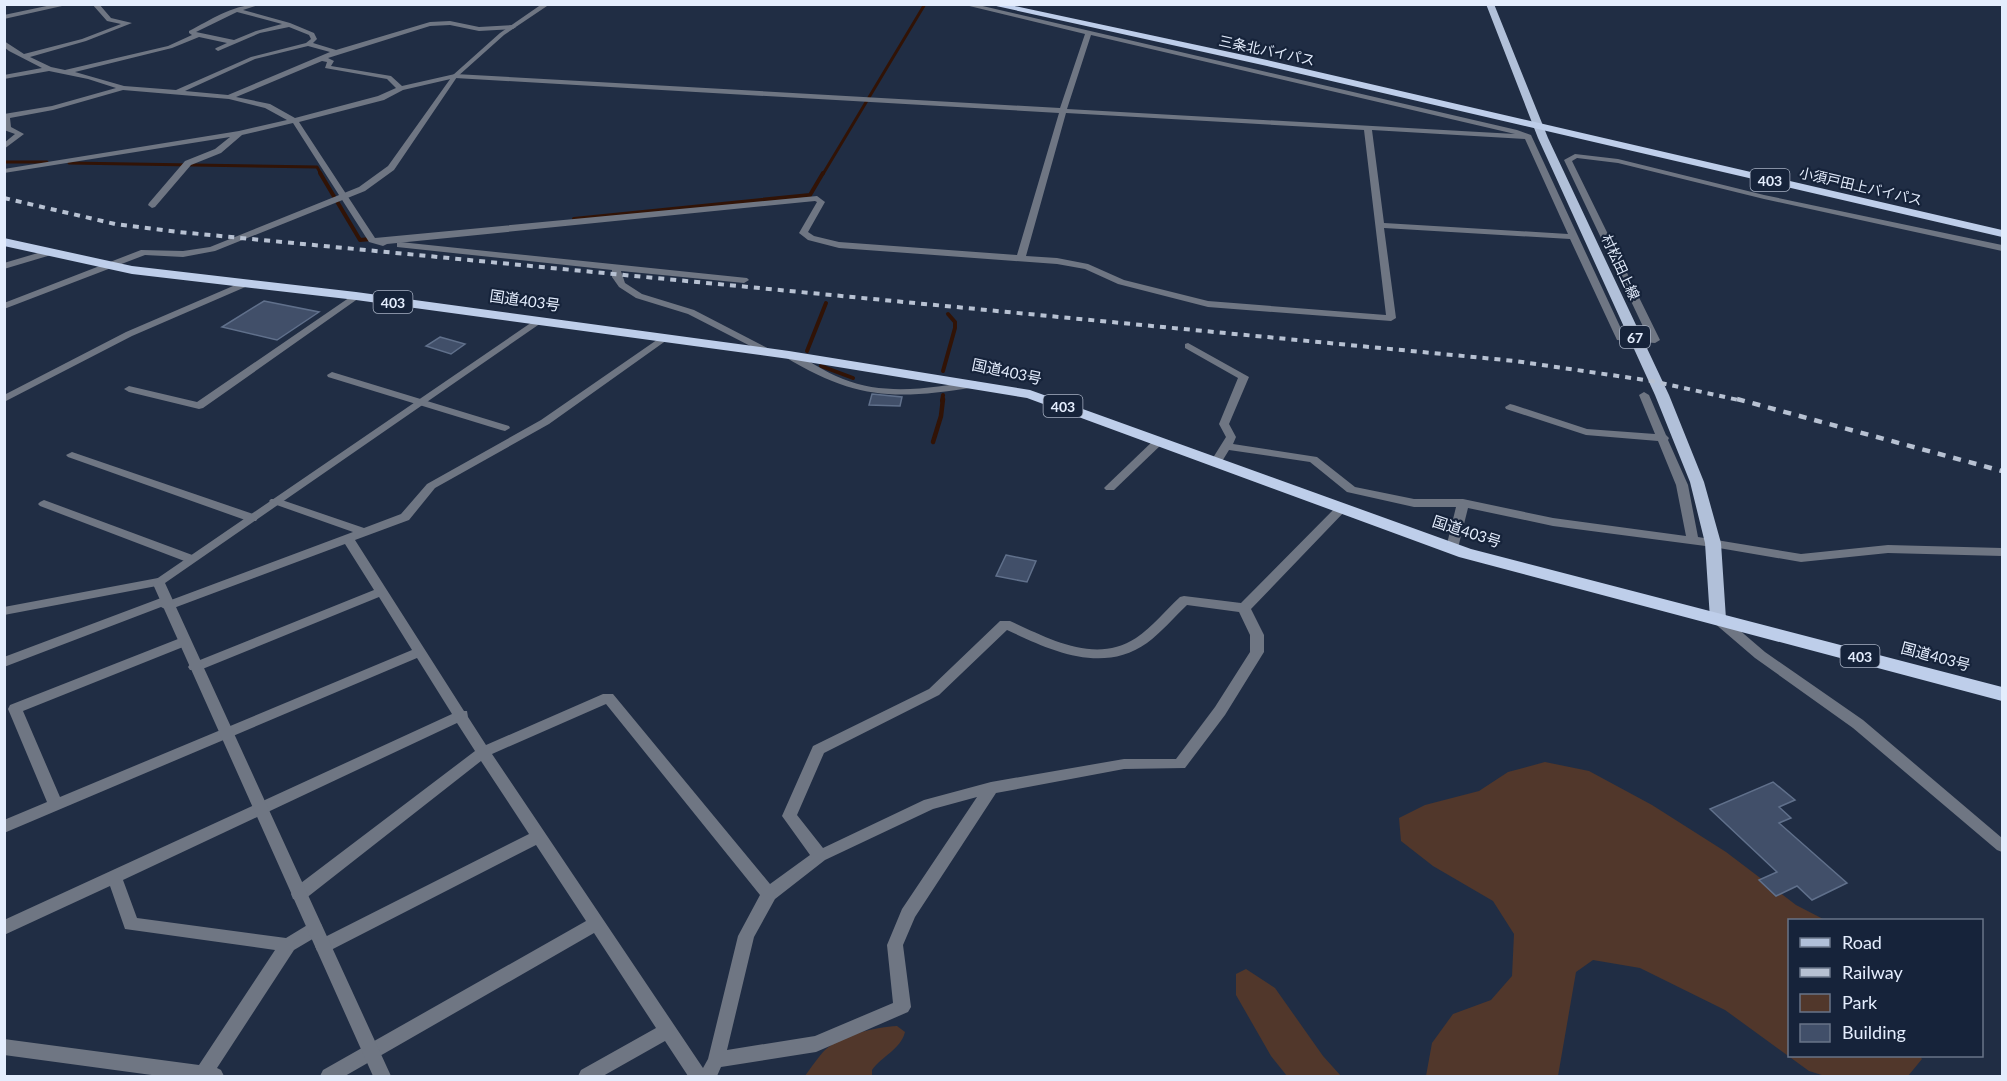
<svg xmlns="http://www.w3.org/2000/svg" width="2007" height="1081" viewBox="0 0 2007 1081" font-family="Lato,'Noto Sans JP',sans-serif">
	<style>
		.green { fill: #51372b }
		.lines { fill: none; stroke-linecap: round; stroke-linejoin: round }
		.stream-far2 { stroke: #311306; stroke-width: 3 }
		.stream-far1 { stroke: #311306; stroke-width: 4 }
		.stream { stroke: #311306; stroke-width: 4.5 }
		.building { fill: #414f69; stroke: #60708b; stroke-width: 1.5 }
		.minor { fill: #6f7683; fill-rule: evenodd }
		.tertiary { fill: #6f7683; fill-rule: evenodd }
		.primary { fill: #b1c0d9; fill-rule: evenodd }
		.trunk { fill: #beceea; fill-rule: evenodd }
		.rail-far1 { stroke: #b7c1d2; stroke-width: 4; stroke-dasharray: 6 6; stroke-linecap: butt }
		.rail { stroke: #b7c1d2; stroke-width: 4.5; stroke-dasharray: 8 8; stroke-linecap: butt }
		.labels { text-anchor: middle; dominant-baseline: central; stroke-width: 4.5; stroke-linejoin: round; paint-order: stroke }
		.far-street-label { font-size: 14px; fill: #e4edfd; stroke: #16233a }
		.shield { fill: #16233a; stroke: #a6b0c2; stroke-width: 1.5 }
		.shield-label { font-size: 14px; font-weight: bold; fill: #e4edfd }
		.street-label { font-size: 15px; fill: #e4edfd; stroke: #16233a }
	</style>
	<rect width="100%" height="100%" fill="#202d44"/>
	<g class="green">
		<path d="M1545,762L1589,771L1652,805L1726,852L1796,905L1825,920H1790V1056H1920L1922,1059L1908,1076H1825L1809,1071L1725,1010L1640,968L1593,960L1576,972L1558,1076H1426L1432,1043L1453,1014L1491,1000L1512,976L1514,934L1493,901L1433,866L1401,841L1399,818L1425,805L1479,791L1508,772Z"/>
		<path d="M1246,969L1275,988L1323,1056L1341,1076H1287L1271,1056L1236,995V974Z"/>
		<path d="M897,1026L905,1032C901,1049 882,1056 872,1070V1076H805C811,1068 818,1057 825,1050C842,1035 876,1027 897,1026Z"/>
	</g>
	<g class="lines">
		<g class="stream-far2">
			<path d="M4,162H47"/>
			<path d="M69,163L317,167L321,174"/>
			<path d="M823,174L925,4"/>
		</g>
		<g class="stream-far1">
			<path d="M320,173L360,240L371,239"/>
			<path d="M574,219L810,195L823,173"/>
			<path d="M807,351L826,303"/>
			<path d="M821,366L853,378"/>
			<path d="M943,371L955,328V322L948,314"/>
			<path d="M942,401L943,395"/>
		</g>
		<path class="stream" d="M933,442L941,416L943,399"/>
	</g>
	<g class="building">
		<path d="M264,301L319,312L277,340L222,327Z"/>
		<path d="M440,337L465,344L451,354L426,346Z"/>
		<path d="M872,394L902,397L900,406L869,405Z"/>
		<path d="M1006,555L1036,561L1027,582L996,576Z"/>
		<path d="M1773,782L1795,800L1779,807L1791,818L1779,823L1847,883L1812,900L1797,886L1776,896L1759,880L1777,872L1710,809Z"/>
	</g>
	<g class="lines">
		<g class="minor">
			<path d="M56,4H71L4,19V15Z"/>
			<path d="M92,4H99L111,18L132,23L86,41L30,57L51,67L65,70L168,46L192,35L189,33V31C212,19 234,4 261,4L243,10L290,23L314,33L317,39L313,43L336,50L430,22L450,21L479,27L513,25L516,27L513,29L479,31L450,25L430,26L328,58L334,61L331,66L391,76L402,86L455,74L1060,108L1085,34L961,4H974L1517,130L1531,135L1624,335L1648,337L1564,160L1575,154L1618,159L1764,195L2002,245V251L1764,199L1618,163L1577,158L1572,161L1660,340L1655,343L1617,340L1570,239L1384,228L1396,318L1391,321L1208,307L1118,284L1085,269L1057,264L839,248L808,240L799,233L817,202L815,201L387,244L383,246L369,242L293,123L242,135L221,153L191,165L155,207L152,208L148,205L149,203L185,161L215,149L230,137L4,173V169L239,131L287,120L265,108L229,99L123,90L53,110L10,118L11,127L24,134L4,149V143L15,134L4,130V114L52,106L116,88L88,79L49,71L4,79V75L42,68L9,51L4,47V41L24,54L82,39L121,24L107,21ZM237,12L282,24L256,31L234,40L196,32ZM289,27L309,35L311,39L306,43L251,57L176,90L124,86L75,72L172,48L199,37L227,43L216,48L215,49L218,51L260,33ZM1091,35L1515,134L1067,109ZM308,46L330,52L228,95L185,91L255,59ZM322,61L327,62L325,68L387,79L396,88L378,96L295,118L270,104L236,97ZM455,78L1059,113L1017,255L839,242L814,236L808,232L825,202L817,196L375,238L299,122L384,100L403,90ZM1066,113L1364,130L1386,315L1208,301L1124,280L1088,264L1057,258L1026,256ZM1372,130L1525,139L1568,234L1384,223Z"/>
			<path d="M400,242L747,278L749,280L744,283L621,271L625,283L642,294L694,310L777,353L772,356L768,355L688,314L636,298L619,287L612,277V270L397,247V243Z"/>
			<path d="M48,250L52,253L51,255L4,269V263Z"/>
			<path d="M247,280L252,283L250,285L132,336L4,402V395L126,332Z"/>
			<path d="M356,293L361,296L359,298L203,408L199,409L129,392L124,389L129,386L197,402Z"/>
			<path d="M664,335L667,336V340L549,424L435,488L409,520L355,540L464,711H467L468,717L486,745L603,694H613L770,884L810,855L782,816L813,746L929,689L1000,621H1010C1048,638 1095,665 1136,638C1152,627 1165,611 1180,597L1184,596L1241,603L1337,506H1345L1347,509L1251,609L1264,635V652L1225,715L1185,768L1124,769L996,793L915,917L903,945L911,1007L908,1012L816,1052L721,1067L717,1076H688L665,1041L603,1076H578L581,1070L656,1028L594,933L345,1076H320L323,1070L586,921L536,845L329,951L323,953L317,951L315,946L317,941L529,834L481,761L305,899L299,901L293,899L291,894L293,889L475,751L457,723L123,880L137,918L286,938L309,924L315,922L321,924L323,929L321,934L294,950L217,1068L221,1070L224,1076H159L4,1055V1039L199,1065L275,950L125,929L110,886L4,935V920L452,714L417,658L4,833V820L47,802L8,709L10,705L178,639H188L190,642L188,645L23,711L60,797L412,650L379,597L200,670H190L188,667L190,664L374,590L345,544L171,609L167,610L161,607L4,667V657L161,598L165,597L171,600L353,532L271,503L269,501L271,499H279L364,528L401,514L427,484L541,420ZM1187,605L1239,612L1250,635V652L1215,707L1176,759H1124L991,782L924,800L823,848L797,815L824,753L939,695L1007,630C1050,650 1102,675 1147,643C1162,632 1174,617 1187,605ZM606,704L760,895L738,936L708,1059L703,1068L492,754ZM977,797L902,909L887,945L893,1003L815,1036L727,1050L754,937L775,899L825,860L933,809Z"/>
			<path d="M1188,343L1249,377L1229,424L1236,437L1233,444L1317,457L1355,487L1414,499H1463L1553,518L1686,536L1676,485L1658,441L1586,435L1506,409L1505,407L1510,404L1514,405L1587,429L1655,434L1639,395L1644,392L1649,395L1666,435L1669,438L1668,440L1688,485L1698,537L1801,554L1888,545L2002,548V556L1888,553L1801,562L1713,547L1553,526L1468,508L1458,548L1452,552L1446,548L1456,507H1414L1347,492L1310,462L1229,450L1221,463H1213L1211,461L1226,437L1219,424L1238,378L1185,348V344Z"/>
			<path d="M789,352C807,358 824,372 843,379C885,396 932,388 975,381L980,384L975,387C896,400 856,400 785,357V353Z"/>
			<path d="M332,372L509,426L510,428L505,431L501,430L328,377L327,375Z"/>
			<path d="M1159,438L1163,439L1164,441L1163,443L1114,490H1106L1104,488L1106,486L1155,439Z"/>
			<path d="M72,452L256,515L258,518L256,521H248L68,457L66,455Z"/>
			<path d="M44,500L195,556L197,559L191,563L187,562L40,506L38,504L40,502Z"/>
			<path d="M158,578L164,582L162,585L4,615V607Z"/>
			<path d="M1718,615L1723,616L1765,652L1863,720L2002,838V852L1997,850L1853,728L1755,658L1713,622L1712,619Z"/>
		</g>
		<g class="tertiary">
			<path d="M542,4H550L504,35L457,77L394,170L365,191L215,251L183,257L145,255L4,309V303L141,250L183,251L210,247L359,187L388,166L453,75L500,33Z"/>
			<path d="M538,318L541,319V323L165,583L391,1076H373L152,582Z"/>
		</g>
		<path class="primary" d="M1486,4H1494L1548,138L1669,395L1704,482L1721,543L1726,619L1724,623H1712L1710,619L1705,543L1690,482L1655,395L1538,138Z"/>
		<g class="trunk">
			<path d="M987,4H1005L1267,60L2002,230V237L1267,66Z"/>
			<path d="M4,238L132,266L356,292L789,351L1030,390L1471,549L2002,687V701L1459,557L1027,398L789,359L356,300L132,274L4,246Z"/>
		</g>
		<path class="rail-far1" d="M4,198L115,224L179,232L1515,361L1652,381L1743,401"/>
		<path class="rail" d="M1737,399L2002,471"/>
	</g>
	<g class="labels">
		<g class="far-street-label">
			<text transform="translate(1267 50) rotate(12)">三条北バイパス</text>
			<text transform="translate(1861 186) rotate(13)">小須戸田上バイパス</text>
			<text transform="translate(1621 267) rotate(65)">村松田上線</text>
		</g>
		<g class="shield">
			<rect x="1750.5" y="169" width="39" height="22" rx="4.5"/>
			<rect x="373.5" y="291" width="39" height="22" rx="4.5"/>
			<rect x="1620" y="326" width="30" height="22" rx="4.5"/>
			<rect x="1043.5" y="395" width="39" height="22" rx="4.5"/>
			<rect x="1840.5" y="645" width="39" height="22" rx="4.5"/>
		</g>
		<g class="shield-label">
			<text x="1770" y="180">403</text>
			<text x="393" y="302">403</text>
			<text x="1635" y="337">67</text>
			<text x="1063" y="406">403</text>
			<text x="1860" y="656">403</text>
		</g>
		<g class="street-label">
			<text transform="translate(525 300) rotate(8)">国道403号</text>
			<text transform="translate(1007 371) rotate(12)">国道403号</text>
			<text transform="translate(1467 531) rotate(18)">国道403号</text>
			<text transform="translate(1936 656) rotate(15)">国道403号</text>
		</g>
	</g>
	<rect width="2007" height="1081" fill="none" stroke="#e4edfd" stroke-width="12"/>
	<rect x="1788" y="919" width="195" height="138" fill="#16233a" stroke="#687488" stroke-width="1.5"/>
	<rect x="1800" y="938" width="30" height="9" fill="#b1c0d9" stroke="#687488" stroke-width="1.5"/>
	<text x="1842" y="949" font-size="18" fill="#e4edfd">Road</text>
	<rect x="1800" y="968" width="30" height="9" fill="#b7c1d2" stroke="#687488" stroke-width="1.5"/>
	<text x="1842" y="979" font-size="18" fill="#e4edfd">Railway</text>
	<rect x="1800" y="994" width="30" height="18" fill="#51372b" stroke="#687488" stroke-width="1.5"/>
	<text x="1842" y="1009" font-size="18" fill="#e4edfd">Park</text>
	<rect x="1800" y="1024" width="30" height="18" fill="#414f69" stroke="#687488" stroke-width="1.5"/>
	<text x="1842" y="1039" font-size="18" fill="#e4edfd">Building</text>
</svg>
